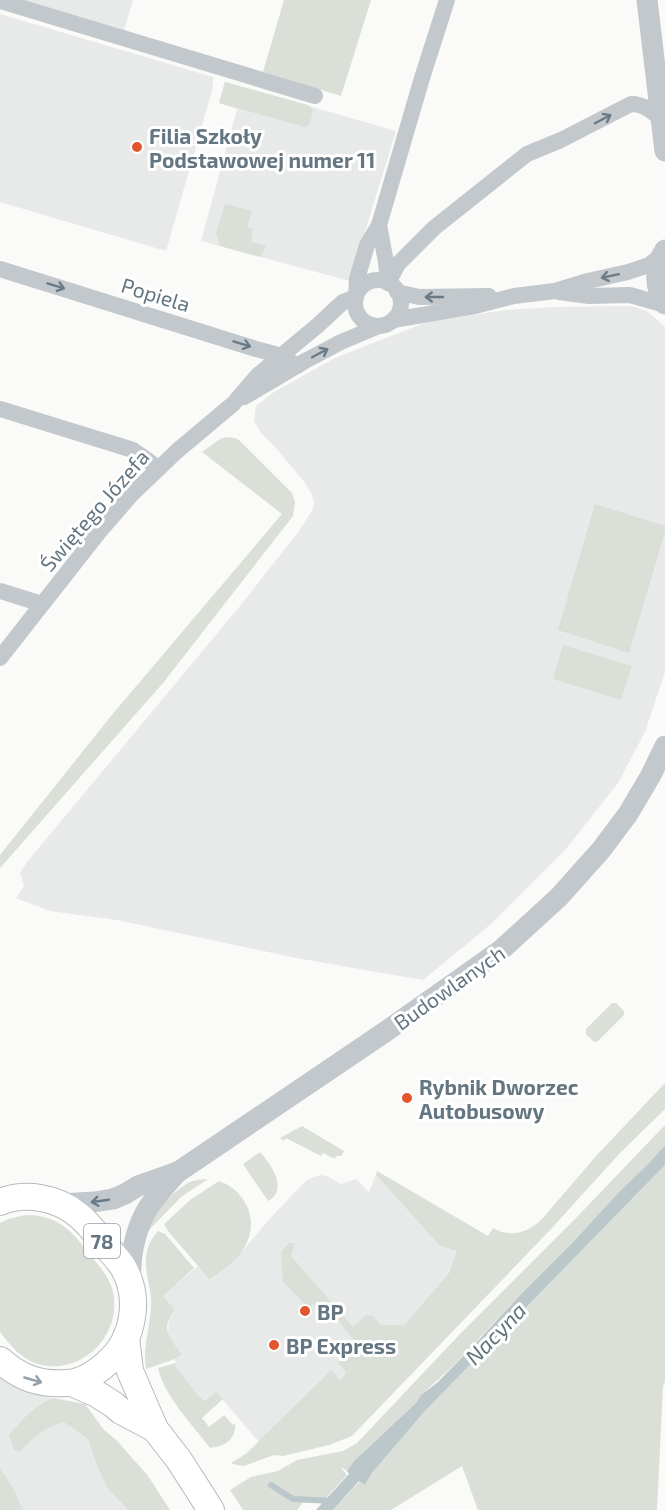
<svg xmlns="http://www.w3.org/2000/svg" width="665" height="1510" viewBox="0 0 665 1510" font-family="'Exo 2',sans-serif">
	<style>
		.built { fill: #e8e9e9 }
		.green { fill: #dadfd7 }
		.water { fill: #bbc7cb }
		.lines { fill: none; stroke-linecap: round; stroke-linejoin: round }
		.stream { stroke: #bbc7cb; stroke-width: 6 }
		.primary-casing { stroke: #b5babe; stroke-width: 28 }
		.minor { stroke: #c3c8cc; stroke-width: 16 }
		.tertiary { stroke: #c3c8cc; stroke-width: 21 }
		.primary { stroke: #fff; stroke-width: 26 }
		.oneway { stroke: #6a7a87 }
		.oneway2 { stroke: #939fa8 }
		.poi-dot { fill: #e4572e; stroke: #fff; stroke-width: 2 }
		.labels { text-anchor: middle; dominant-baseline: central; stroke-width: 6; stroke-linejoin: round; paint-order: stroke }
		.shield { fill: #fff; stroke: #939fa8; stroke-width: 1.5 }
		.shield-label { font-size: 20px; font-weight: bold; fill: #657683 }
		.poi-label { font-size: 21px; font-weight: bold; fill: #657683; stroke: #fff; text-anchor: start }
		.street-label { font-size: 21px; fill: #657683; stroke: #fff }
		.water-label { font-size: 22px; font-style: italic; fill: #60757c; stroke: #fff }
	</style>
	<rect width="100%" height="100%" fill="#fafaf8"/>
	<g class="built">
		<path d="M24,0H133L124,30Z"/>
		<path d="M0,14L213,77V87L166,251L0,202Z"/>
		<path d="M225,82L396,131L350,281L201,241L237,109L219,103Z"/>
		<path d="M620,306H631L647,311L665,327V672L645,732L618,783L566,849L491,924L423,980L296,958L117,920L50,911L16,898L24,886L20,873L27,862L240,606L299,531L313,509L314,503L312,495L306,484L275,447L261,433L254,421L256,406L274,392L290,383L335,358L427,322L506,310L553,307Z"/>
		<path d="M320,1175L327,1176L341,1184L356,1179L369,1192L376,1175L439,1245L456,1250L449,1273L404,1325L338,1363L346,1373L339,1380L330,1371L259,1442L216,1392L206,1401L198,1395L175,1366L176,1364L175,1359L182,1353L170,1340L168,1334L169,1320L175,1310L162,1296L198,1266L211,1280L239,1255L273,1215L307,1180Z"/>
		<path d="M0,1373L22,1387L45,1396L74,1405L117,1441L148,1476L166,1510H0Z"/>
	</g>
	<g class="green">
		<path d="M284,0H371L341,96L263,72Z"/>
		<path d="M225,82L308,105L313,110L310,124L305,127L219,103Z"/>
		<path d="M225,204L252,211L247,227L253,229L251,242L266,246L260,257L220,246L216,233Z"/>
		<path d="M226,437L235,438L239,440L292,493L295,502L293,516L163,683L0,868V855L111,716L282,514L202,452L220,439Z"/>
		<path d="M595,504L665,526V532L629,653L558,630Z"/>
		<path d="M563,645L632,666L621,700L553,679Z"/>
		<path d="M612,1003H616L624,1011V1015L598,1041L594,1042L586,1034V1029Z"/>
		<path d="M665,1083V1109L619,1154L551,1229L352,1436L329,1445L283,1456L274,1455L244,1466L237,1465L231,1463L247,1453L331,1370L340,1380L346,1373L338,1363L357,1344L338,1320L331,1324L313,1304L308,1307L283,1282L281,1252L289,1243H295L291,1256L353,1327L366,1315L373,1316L380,1325H404L449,1273L456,1251L439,1245L376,1175L377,1171L488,1236L493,1228C511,1238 528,1233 542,1219L597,1155Z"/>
		<path d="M665,1125V1145L649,1163L619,1192L574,1241L523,1292L452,1367L421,1395L416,1403L355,1460L347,1471L343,1468H341L347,1475L326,1498H306L297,1510H243L230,1490L251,1477L278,1471L297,1460L343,1451L357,1443L460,1334L576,1218Z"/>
		<path d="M302,1126L344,1151L341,1156H336L335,1159L323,1153L321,1156L286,1138L284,1141L280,1138Z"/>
		<path d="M260,1152C271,1164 289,1190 268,1201L243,1164Z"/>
		<path d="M665,1165V1382L663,1386L657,1510H478L462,1466L391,1510H333L360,1481L365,1485L372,1473L424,1412Z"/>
		<path d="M208,1179L181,1197L148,1231C150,1214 174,1191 188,1183C194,1180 201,1179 208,1179Z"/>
		<path d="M219,1181C247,1191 260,1222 244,1248C237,1261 221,1271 210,1280L168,1231L164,1224L190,1200Z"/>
		<path d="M26,1215C55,1215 70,1228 86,1250C96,1262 107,1274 112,1288C125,1332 83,1377 38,1364C21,1359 11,1346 0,1332V1223L8,1219Z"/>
		<path d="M158,1231L165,1234L194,1268L163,1296L175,1310C160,1329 169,1338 182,1354L175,1359L146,1369C142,1345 152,1323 151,1299C150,1283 143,1268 147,1252C148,1244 153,1237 158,1231Z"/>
		<path d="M176,1363L177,1364L175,1366L198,1395L205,1401L216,1392L223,1399L202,1418L209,1427L224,1415L233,1425L235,1423C236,1440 225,1446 210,1448C193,1425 164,1396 158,1368Z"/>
		<path d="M53,1398L85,1404L104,1430L117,1441L148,1476L170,1510H128L107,1487L97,1465L88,1439L64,1422C46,1426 33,1438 20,1451L14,1450L9,1435C22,1420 35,1405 53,1398Z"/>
		<path d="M0,1468L13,1488L23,1510H0Z"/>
	</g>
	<path class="water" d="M665,1145V1165L424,1412L372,1473L365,1485L359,1481L333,1510H316L349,1474L347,1471L355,1460L416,1403L421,1395L438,1382L475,1344L523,1292L574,1241L619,1192L649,1163Z"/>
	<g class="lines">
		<path class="stream" d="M271,1485L293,1499L333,1501"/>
		<g class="primary-casing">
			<g id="primary">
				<path d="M0,1202C25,1192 57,1197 78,1215C87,1222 95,1232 103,1242C109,1250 117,1258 123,1267C141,1298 134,1340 107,1363C96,1373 83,1382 67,1383C40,1385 20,1378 0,1360"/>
				<path d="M126,1337L130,1371L155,1429L179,1460L211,1510"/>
				<path d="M72,1383L97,1394L114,1405L121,1411L155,1429"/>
			</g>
		</g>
		<g class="minor">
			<path d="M0,1L315,96"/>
			<path d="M379,225L386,262L388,283"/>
			<path d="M0,269L256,349L282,356L297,366"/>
			<circle cx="378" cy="303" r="23"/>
			<path d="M388,283L398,264L434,228L527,154L561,140L631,104C644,104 652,111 661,119"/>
			<path d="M397,292L419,297L489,296"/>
			<path d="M559,292L589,296L630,295L665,305"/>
			<path d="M393,320L475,306L514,296L555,291L588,281L628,272L649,265L661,256"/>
			<path d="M244,397L305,361L341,342L379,326"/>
			<path d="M0,409L133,450L150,462L158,469"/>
			<path d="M0,591L42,604"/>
			<path d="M0,658L99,532L132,494L177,451L233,404L258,375L317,326L343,302L356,297L357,279L367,245L379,225L422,78L447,0"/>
		</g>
		<g class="tertiary">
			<path d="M647,0L665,151"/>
			<path d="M665,250C654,267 654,287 665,304"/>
			<path d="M60,1204L94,1202L113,1199L125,1194L138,1186L178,1172L385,1032L501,950L559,897L601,850L628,814L651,775L665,746"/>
			<path d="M131,1286C129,1262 134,1234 145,1213C153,1198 167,1185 177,1172"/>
		</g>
		<use href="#primary" class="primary"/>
	</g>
	<defs><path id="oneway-shaft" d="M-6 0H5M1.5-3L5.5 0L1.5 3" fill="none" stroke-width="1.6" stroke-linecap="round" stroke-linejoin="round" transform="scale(1.5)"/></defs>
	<g class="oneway">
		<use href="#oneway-shaft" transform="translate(603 119) rotate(-28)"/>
		<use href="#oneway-shaft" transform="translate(610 276) rotate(168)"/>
		<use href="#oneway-shaft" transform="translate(56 286) rotate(17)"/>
		<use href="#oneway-shaft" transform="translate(434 297) rotate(180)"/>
		<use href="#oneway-shaft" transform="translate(242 344) rotate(17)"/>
		<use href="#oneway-shaft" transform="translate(320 353) rotate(-28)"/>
		<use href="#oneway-shaft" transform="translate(100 1201) rotate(172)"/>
	</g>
	<use class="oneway2" href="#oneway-shaft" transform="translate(33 1380) rotate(16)"/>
	<g class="poi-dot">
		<circle cx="137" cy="147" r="6"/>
		<circle cx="407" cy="1098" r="6"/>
		<circle cx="305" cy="1311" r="6"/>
		<circle cx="274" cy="1345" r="6"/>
	</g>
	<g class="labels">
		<rect class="shield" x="84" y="1224" width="36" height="34" rx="4.5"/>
		<g class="shield-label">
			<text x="102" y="1241">78</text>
		</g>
		<g class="poi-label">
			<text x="149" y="135">Filia Szkoły<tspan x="149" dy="24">Podstawowej numer 11</tspan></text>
			<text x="419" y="1086">Rybnik Dworzec<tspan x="419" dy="24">Autobusowy</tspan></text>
			<text x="317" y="1311">BP</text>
			<text x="286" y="1345">BP Express</text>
		</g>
		<g class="street-label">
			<text transform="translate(156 294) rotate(17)">Popiela</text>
			<text transform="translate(94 510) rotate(-49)">Świętego Józefa</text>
			<text transform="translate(449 987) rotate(-35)">Budowlanych</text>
		</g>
		<g class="water-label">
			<text transform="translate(495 1333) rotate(-46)">Nacyna</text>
		</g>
	</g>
</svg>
